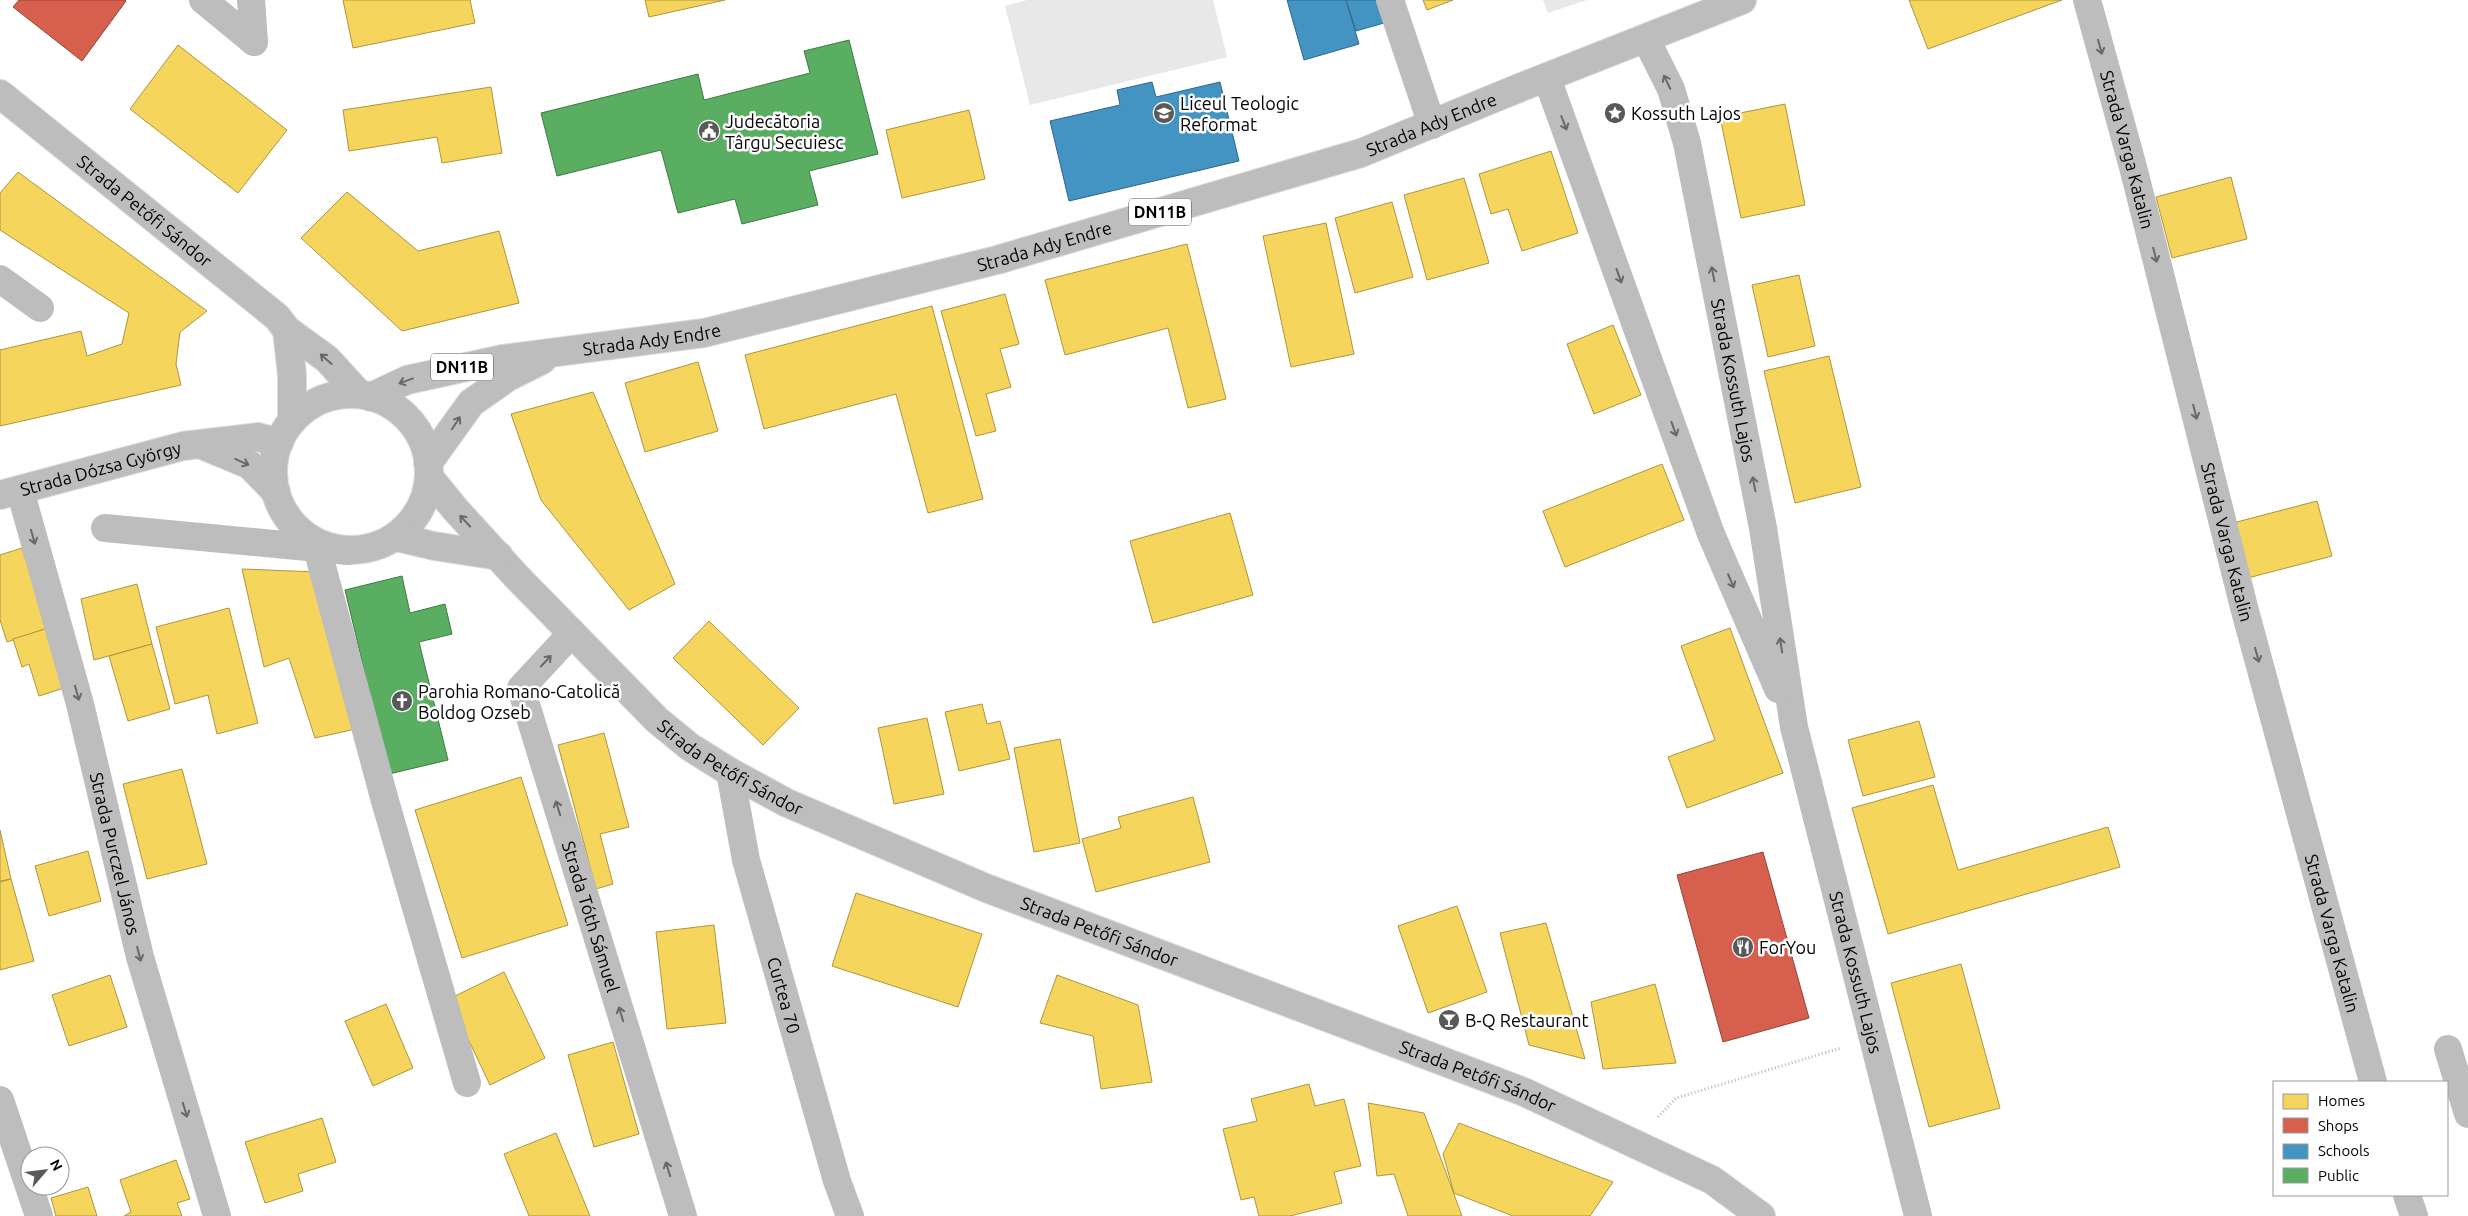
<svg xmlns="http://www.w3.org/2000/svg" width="2468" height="1216" viewBox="0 0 2468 1216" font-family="Ubuntu,sans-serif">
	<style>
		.green { fill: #e8e8e8 }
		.homes { fill: #f6d55c; stroke: #ac9540 }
		.shops { fill: #d6604d; stroke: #964336 }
		.schools { fill: #4393c3; stroke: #2f6788 }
		.public { fill: #5aae61; stroke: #3f7a44 }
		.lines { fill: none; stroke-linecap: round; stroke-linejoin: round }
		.major-casing { stroke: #dbdbdb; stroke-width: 30 }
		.path { stroke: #b8b8b8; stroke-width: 3; stroke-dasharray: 1 2.5; stroke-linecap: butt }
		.minor { stroke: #bdbdbd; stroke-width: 28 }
		.major { stroke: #bdbdbd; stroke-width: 28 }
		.oneway { stroke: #686868 }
		.labels { text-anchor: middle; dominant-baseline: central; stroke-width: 5; stroke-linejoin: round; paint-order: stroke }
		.shield { fill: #fff; stroke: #4c4c4c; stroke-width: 1 }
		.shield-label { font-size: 16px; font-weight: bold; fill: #000 }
		.poi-label { font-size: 18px; fill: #000; stroke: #fff; text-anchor: start }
		.street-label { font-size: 18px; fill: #000; stroke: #fff }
	</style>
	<rect width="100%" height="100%" fill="#fff"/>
	<g class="green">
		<path d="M1027,0H1213L1227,57L1030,105L1005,6Z"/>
		<path d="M1543,0H1587L1548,13Z"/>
	</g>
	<g class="homes">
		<path d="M343,0H470L475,23L353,48Z"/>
		<path d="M645,0H725L649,17Z"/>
		<path d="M1423,0H1453L1427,10Z"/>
		<path d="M1909,0H2062L1928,49Z"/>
		<path d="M178,45L287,130L238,193L130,109Z"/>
		<path d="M491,87L502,153L442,163L437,137L349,151L343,110Z"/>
		<path d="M1785,104L1805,205L1741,218L1720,117Z"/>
		<path d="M969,110L985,179L902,198L886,130Z"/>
		<path d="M1551,151L1578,233L1522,251L1508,209L1491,214L1479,174Z"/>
		<path d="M18,172L207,311L180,332L176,364L181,385L0,426V350L81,331L87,356L122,344L129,313L0,230V193Z"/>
		<path d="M2231,177L2247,239L2172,258L2156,197Z"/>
		<path d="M1464,178L1489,263L1427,280L1404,195Z"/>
		<path d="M347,192L418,251L499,231L519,303L402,331L301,238Z"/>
		<path d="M1392,202L1413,277L1355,293L1335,218Z"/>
		<path d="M1326,223L1354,354L1291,367L1263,236Z"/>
		<path d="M1187,244L1226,399L1188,408L1168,328L1065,355L1045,280Z"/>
		<path d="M1799,275L1815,346L1768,357L1752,285Z"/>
		<path d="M1005,294L1019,344L1000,349L1011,387L986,394L996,431L976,436L941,311Z"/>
		<path d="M932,306L983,499L928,513L896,394L764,429L745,355Z"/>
		<path d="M1613,325L1641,395L1594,414L1567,344Z"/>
		<path d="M1829,356L1861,487L1795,503L1764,371Z"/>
		<path d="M698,362L718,431L645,452L625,383Z"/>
		<path d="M593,392L675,584L629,610L541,500L511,414Z"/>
		<path d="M1662,464L1684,520L1565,567L1543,511Z"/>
		<path d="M2317,501L2332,556L2244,579L2229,524Z"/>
		<path d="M1230,513L1253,595L1153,623L1130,541Z"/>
		<path d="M22,548L48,628L7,642L0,620V555Z"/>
		<path d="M242,569L317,572L360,728L315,738L289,658L264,667Z"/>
		<path d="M137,584L152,644L94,660L81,599Z"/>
		<path d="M229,608L258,723L217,734L208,695L175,704L156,627Z"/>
		<path d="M709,621L799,708L763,745L673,658Z"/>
		<path d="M48,628L67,687L39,696L29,664L22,667L13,639Z"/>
		<path d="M1730,628L1783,773L1687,808L1668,757L1715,740L1681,646Z"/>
		<path d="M152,644L170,709L128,721L109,656Z"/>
		<path d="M982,704L987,724L1000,721L1010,759L959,771L945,712Z"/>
		<path d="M927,718L944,794L894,804L878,728Z"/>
		<path d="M1919,721L1935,777L1863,796L1848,740Z"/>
		<path d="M604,733L629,827L600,834L613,884L596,889L558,745Z"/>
		<path d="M1060,739L1080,843L1034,852L1014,748Z"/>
		<path d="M182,769L207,864L147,879L123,784Z"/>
		<path d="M521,777L568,925L462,958L415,810Z"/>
		<path d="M1933,785L1958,870L2108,827L2120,867L1888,934L1852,808Z"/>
		<path d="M1193,797L1210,862L1096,892L1082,839L1121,828L1118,817Z"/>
		<path d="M0,830L11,879L0,881Z"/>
		<path d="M88,851L101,901L49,916L35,866Z"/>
		<path d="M11,879L34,961L0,970V882Z"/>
		<path d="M856,893L982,934L958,1007L832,966Z"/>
		<path d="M1457,906L1487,992L1428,1013L1398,926Z"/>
		<path d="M1546,923L1585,1059L1529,1045L1500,933Z"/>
		<path d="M714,925L726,1023L667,1029L656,932Z"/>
		<path d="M1961,964L2000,1108L1929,1127L1891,983Z"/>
		<path d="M504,972L545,1058L490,1085L449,999Z"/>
		<path d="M110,975L127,1027L69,1046L52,995Z"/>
		<path d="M1057,975L1138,1005L1152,1082L1101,1089L1093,1036L1040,1023Z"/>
		<path d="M1655,984L1676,1063L1603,1069L1591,1002Z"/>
		<path d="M386,1004L413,1068L373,1086L345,1021Z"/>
		<path d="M613,1042L639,1134L594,1147L568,1055Z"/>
		<path d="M1309,1084L1315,1106L1344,1099L1361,1166L1334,1172L1342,1203L1290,1216H1259L1254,1197L1241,1200L1223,1129L1257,1121L1251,1099Z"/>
		<path d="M1368,1103L1424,1113L1462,1216H1408L1394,1174L1377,1176Z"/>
		<path d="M322,1118L336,1162L298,1174L303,1191L265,1203L245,1142Z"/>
		<path d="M1459,1123L1613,1182L1590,1216H1513L1454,1193L1443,1154Z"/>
		<path d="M556,1133L590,1216H529L504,1154Z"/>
		<path d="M176,1160L190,1199L177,1203L182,1216H124L131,1212L120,1180Z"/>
		<path d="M88,1187L97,1216H56L51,1198Z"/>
	</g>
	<g class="shops">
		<path d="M19,0H125L126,1L82,61L13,7Z"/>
		<path d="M1763,852L1809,1018L1723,1042L1677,875Z"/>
	</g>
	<g class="schools">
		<path d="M1287,0H1346L1359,44L1304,60Z"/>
		<path d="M1346,0H1377L1384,23L1356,31Z"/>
		<path d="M1152,82L1156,97L1220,82L1239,161L1069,201L1050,121L1120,105L1117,90Z"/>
	</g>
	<g class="public">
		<path d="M849,40L878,154L809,171L818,205L742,224L735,199L678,213L661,150L557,176L541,113L698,74L704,100L810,73L804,51Z"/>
		<path d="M402,576L410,613L445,604L452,634L419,642L448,760L389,774L345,590Z"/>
	</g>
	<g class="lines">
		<g class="major-casing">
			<g id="major">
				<path id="s6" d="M0,94L277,317L287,330L327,359L359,394"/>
				<path d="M287,330L292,375V421"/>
				<circle cx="351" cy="472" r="78"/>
				<path id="s7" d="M371,397L407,380L503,359L704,333L997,260L1361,153L1519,88L1742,0"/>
				<path d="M202,445L250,465L276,492"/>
				<path d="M428,463L471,403L508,377L542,360"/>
				<path id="s8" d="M429,477L455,509L516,576L657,720L690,747L730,772L787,803L986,888L1524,1092L1712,1180L1761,1216"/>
				<path id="s9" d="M0,495L183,446L258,437L279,443"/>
				<path d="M396,537L434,546L499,556"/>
			</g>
		</g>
		<path class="path" d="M1658,1117L1676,1098L1841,1048"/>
		<g class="minor">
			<path d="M203,0L254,42"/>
			<path d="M251,0L254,42"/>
			<path d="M1390,0L1432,125"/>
			<path id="s1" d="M2087,0L2133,167L2245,611L2373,1082"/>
			<path id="s2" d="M1646,39L1671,89L1687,143L1763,528L1794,727L1918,1216"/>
			<path d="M1547,78L1711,534L1778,689"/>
			<path d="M0,279L40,308"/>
			<path id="s3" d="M20,490L80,704L140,957L217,1216"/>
			<path d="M105,528L349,551"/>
			<path d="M317,548L385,801L467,1083"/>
			<path id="s4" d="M572,633L521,688L683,1216"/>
			<path id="s5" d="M730,772L746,860L837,1181L850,1216"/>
			<path d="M2448,1049L2468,1114"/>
			<path d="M0,1100L39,1216"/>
			<path d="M2407,1195L2414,1216"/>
		</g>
		<use href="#major" class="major"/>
	</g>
	<defs><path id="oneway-shaft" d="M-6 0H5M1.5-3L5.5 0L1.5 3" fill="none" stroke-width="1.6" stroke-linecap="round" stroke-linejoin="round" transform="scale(1.25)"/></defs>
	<g class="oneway">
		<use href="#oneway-shaft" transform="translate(2100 47) rotate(75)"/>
		<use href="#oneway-shaft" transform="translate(1667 82) rotate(-116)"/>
		<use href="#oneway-shaft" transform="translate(1564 123) rotate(69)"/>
		<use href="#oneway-shaft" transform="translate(2155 255) rotate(76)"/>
		<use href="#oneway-shaft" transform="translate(1713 274) rotate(-101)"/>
		<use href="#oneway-shaft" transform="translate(1619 276) rotate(70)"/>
		<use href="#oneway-shaft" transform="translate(326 359) rotate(-139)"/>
		<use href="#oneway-shaft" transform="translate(406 381) rotate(160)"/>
		<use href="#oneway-shaft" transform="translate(2195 412) rotate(76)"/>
		<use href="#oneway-shaft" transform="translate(456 423) rotate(-56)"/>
		<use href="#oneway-shaft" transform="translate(1674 429) rotate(70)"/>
		<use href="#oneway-shaft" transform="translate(242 462) rotate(24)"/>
		<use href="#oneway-shaft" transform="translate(1754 484) rotate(-101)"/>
		<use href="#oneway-shaft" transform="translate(465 521) rotate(-133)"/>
		<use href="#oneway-shaft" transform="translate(33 537) rotate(74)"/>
		<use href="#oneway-shaft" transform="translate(1731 581) rotate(67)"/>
		<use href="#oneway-shaft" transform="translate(1781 645) rotate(-99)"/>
		<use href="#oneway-shaft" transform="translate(2257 655) rotate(75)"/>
		<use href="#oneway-shaft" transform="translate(546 661) rotate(-47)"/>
		<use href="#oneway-shaft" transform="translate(77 693) rotate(74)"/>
		<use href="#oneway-shaft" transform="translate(558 808) rotate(-107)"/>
		<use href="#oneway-shaft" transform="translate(139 954) rotate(76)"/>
		<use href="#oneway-shaft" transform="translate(621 1014) rotate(-107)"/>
		<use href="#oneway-shaft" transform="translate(185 1110) rotate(73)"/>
		<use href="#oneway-shaft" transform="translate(668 1169) rotate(-107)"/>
	</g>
	<defs>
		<g id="school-disc" transform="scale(1.125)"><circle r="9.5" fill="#595959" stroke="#fff"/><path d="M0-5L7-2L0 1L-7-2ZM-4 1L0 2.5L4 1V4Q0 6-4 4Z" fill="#fff"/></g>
		<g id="sight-disc" transform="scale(1.125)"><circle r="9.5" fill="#595959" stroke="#fff"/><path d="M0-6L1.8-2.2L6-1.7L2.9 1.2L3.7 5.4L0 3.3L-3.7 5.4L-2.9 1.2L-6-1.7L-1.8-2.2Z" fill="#fff"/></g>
		<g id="civic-disc" transform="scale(1.125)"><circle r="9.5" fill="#595959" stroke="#fff"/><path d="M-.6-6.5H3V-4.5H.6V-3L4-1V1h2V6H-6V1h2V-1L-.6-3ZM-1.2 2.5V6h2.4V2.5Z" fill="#fff"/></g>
		<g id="church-disc" transform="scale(1.125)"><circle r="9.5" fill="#595959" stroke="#fff"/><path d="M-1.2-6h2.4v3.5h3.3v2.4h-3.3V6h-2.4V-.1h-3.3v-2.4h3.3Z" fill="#fff"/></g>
		<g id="restaurant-disc" transform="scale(1.125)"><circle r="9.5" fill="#595959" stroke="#fff"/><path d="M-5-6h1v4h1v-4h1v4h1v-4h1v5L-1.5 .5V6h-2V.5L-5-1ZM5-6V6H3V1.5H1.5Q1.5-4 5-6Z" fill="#fff"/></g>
		<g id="bar-disc" transform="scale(1.125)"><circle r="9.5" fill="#595959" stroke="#fff"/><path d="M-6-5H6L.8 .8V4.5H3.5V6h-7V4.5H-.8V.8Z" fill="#fff"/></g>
	</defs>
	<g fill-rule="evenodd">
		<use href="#school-disc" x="1164" y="113"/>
		<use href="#sight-disc" x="1615" y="113"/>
		<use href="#civic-disc" x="709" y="131"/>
		<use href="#church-disc" x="402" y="701"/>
		<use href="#restaurant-disc" x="1743" y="947"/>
		<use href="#bar-disc" x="1449" y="1020"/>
	</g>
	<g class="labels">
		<g class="shield">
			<rect x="1129" y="198.5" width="62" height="27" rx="4"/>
			<rect x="431" y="353.5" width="62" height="27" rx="4"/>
		</g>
		<g class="shield-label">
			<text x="1160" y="212">DN11B</text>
			<text x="462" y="367">DN11B</text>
		</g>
		<g class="poi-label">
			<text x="1180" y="103">Liceul Teologic<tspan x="1180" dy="21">Reformat</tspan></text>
			<text x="1631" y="113">Kossuth Lajos</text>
			<text x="725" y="121">Judecătoria<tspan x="725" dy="21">Târgu Secuiesc</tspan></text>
			<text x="418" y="691">Parohia Romano-Catolică<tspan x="418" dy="21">Boldog Ozseb</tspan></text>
			<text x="1759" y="947">ForYou</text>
			<text x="1465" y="1020">B-Q Restaurant</text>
		</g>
		<g class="street-label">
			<text stroke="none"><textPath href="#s7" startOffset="1098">Strada Ady Endre</textPath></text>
			<text stroke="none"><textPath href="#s1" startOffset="155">Strada Varga Katalin</textPath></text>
			<text stroke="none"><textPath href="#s6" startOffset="186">Strada Petőfi Sándor</textPath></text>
			<text stroke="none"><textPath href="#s7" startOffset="692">Strada Ady Endre</textPath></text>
			<text stroke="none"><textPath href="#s7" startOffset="288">Strada Ady Endre</textPath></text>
			<text stroke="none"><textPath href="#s2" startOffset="354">Strada Kossuth Lajos</textPath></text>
			<text stroke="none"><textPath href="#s9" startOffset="104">Strada Dózsa György</textPath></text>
			<text stroke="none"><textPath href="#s1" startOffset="560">Strada Varga Katalin</textPath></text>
			<text stroke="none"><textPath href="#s8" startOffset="421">Strada Petőfi Sándor</textPath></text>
			<text stroke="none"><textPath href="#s3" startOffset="376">Strada Purczel János</textPath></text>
			<text stroke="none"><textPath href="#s4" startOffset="314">Strada Tóth Sámuel</textPath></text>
			<text stroke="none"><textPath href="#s8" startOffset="826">Strada Petőfi Sándor</textPath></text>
			<text stroke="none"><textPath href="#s1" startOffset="965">Strada Varga Katalin</textPath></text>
			<text stroke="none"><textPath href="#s2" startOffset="959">Strada Kossuth Lajos</textPath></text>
			<text stroke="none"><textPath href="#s5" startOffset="230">Curtea 70</textPath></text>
			<text stroke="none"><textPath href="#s8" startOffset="1231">Strada Petőfi Sándor</textPath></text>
		</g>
	</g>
	<rect x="2273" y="1081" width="175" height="115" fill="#ffffff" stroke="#999999"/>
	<rect x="2283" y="1094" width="25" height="15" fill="#f6d55c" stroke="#999999"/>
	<text x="2318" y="1106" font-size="15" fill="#000000">Homes</text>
	<rect x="2283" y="1118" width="25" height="15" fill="#d6604d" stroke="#999999"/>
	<text x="2318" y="1131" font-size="15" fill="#000000">Shops</text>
	<rect x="2283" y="1144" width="25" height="15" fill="#4393c3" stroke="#999999"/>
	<text x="2318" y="1156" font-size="15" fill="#000000">Schools</text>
	<rect x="2283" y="1168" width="25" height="15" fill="#5aae61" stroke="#999999"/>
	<text x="2318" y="1181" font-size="15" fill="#000000">Public</text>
	<g transform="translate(45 1171) rotate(62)"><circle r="24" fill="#ffffff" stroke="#999999"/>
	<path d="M0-4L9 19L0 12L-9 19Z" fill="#595959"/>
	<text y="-8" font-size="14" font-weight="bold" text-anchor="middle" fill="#000000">N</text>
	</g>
</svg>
